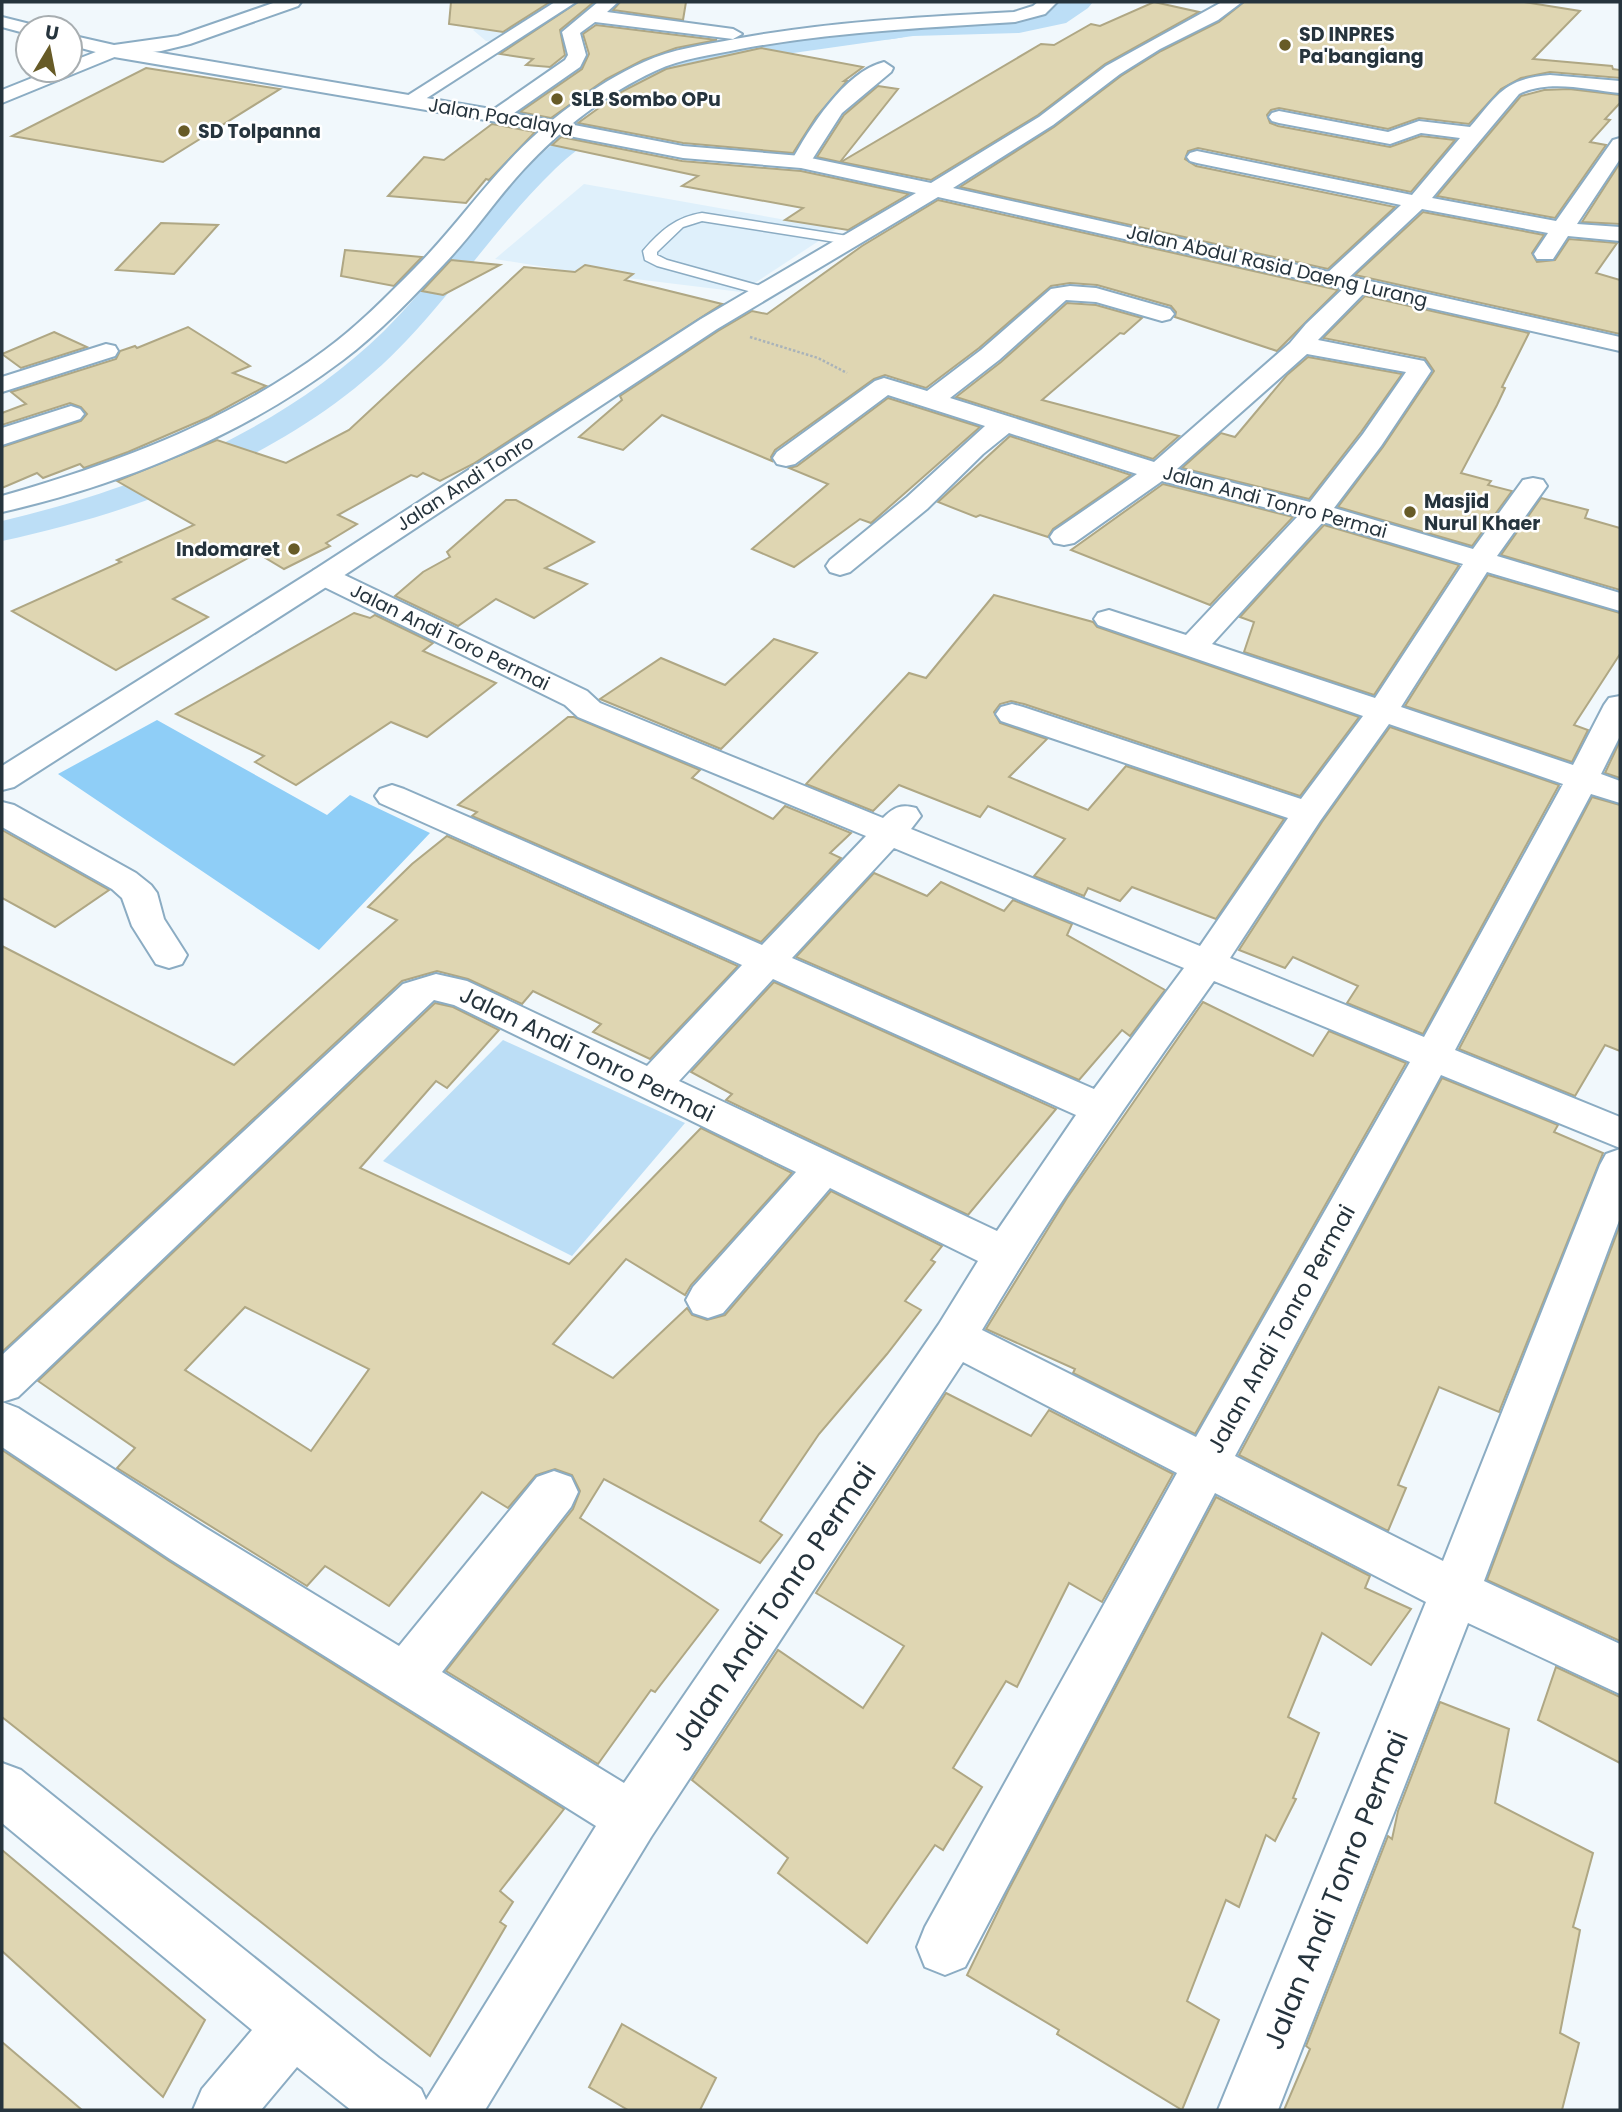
<svg xmlns="http://www.w3.org/2000/svg" width="1622" height="2112" viewBox="0 0 1622 2112" font-family="Poppins,sans-serif">
	<style>
		.built { fill: #dff0fb }
		.green { fill: #8fcef7 }
		.water { fill: #bcdef6 }
		.lines { fill: none; stroke-linecap: round; stroke-linejoin: round }
		.canal { fill: #bcdef6; fill-rule: evenodd }
		.building { fill: #dfd6b2; stroke: #afa784; stroke-width: 2; fill-rule: evenodd }
		.lane-casing { stroke: #8bacc3; stroke-width: 3 }
		.street-casing { stroke: #8bacc3; stroke-width: 4 }
		.secondary-casing { stroke: #8bacc3; stroke-width: 4 }
		.path { stroke: #aab3b9; stroke-width: 2.5; stroke-dasharray: 2.5 2; stroke-linecap: butt }
		.lane { fill: #fff; fill-rule: evenodd }
		.street { fill: #fff; fill-rule: evenodd }
		.secondary { fill: #fff; fill-rule: evenodd }
		.poi-dot { fill: #675b27; stroke: #fff; stroke-width: 2.5 }
		.labels { text-anchor: middle; dominant-baseline: central; stroke-width: 5; stroke-linejoin: round; paint-order: stroke }
		.far-poi-label { font-size: 19px; font-weight: bold; fill: #26343d; stroke: #fff; text-anchor: start }
		.far-street-label { font-size: 19px; fill: #26343d; stroke: #fff }
		.street-label { font-size: 23px; fill: #26343d; stroke: #fff }
		.near-street-label { font-size: 28px; fill: #26343d; stroke: #fff }
	</style>
	<rect width="100%" height="100%" fill="#f1f8fc"/>
	<g class="built">
		<path d="M521,2H615L564,38L510,31L495,42L486,41L473,30Z"/>
		<path d="M584,184L837,229L741,292L570,271L495,259Z"/>
	</g>
	<path class="green" d="M157,720L327,815L350,795L430,833L319,950L58,774Z"/>
	<g class="water">
		<path d="M1071,2H1093L1088,8L1066,23L1019,33L913,36L772,56L766,48L871,31L1048,17Z"/>
		<path d="M503,1040L685,1123L572,1256L383,1161Z"/>
	</g>
	<g class="lines">
		<g class="canal">
			<path d="M1048,2H1074L1041,25L1033,27L970,32L962,30L959,25L962,20L970,18L1028,14Z"/>
			<path d="M900,24L908,26L911,31L908,36C887,41 865,41 843,42C785,47 723,53 670,80C645,94 623,113 601,131C586,144 569,155 555,169C501,221 459,285 407,340C303,451 147,510 2,541V521C141,488 280,432 384,331C438,277 481,212 536,159C551,144 569,133 585,119C608,100 633,80 660,68C735,34 820,31 900,24Z"/>
		</g>
	</g>
	<g class="building">
		<path d="M451,2H550L503,32L449,24Z"/>
		<path d="M578,2H594L560,30L565,55L550,67L526,65L533,59L500,54Z"/>
		<path d="M620,2H686L683,20L613,10Z"/>
		<path d="M1154,2L1199,12L1105,64L1038,115L931,180L841,162L1041,44L1054,45L1091,24L1100,26Z"/>
		<path d="M1244,2H1524L1580,11L1533,59L1612,66L1613,69L1620,70V78L1550,72L1521,78L1501,89L1469,124L1419,118L1388,129L1279,108L1271,110L1267,115L1270,123L1278,126L1390,147L1421,136L1455,140L1411,192L1198,148L1188,151L1185,159L1196,166L1395,207L1328,269L960,187L1054,127L1121,76L1161,51L1219,22Z"/>
		<path d="M596,25L717,40L676,48L643,60L606,79L551,118L520,112L582,69L589,54L583,34Z"/>
		<path d="M761,48L863,67L844,81H847L816,117L793,153L683,143L578,123L621,92L666,69Z"/>
		<path d="M146,68L280,89L163,162L12,136Z"/>
		<path d="M878,86L898,89L840,162L817,157L844,115Z"/>
		<path d="M1569,89L1620,95V103L1605,119L1610,120L1590,142L1606,145L1555,218L1437,196L1521,96L1544,90Z"/>
		<path d="M492,124L535,132L489,180L486,179L466,203L388,196L424,157L444,160Z"/>
		<path d="M561,137L682,161L801,171L909,194L848,230L785,220L803,208L682,186L698,176L552,145Z"/>
		<path d="M1620,163V224L1582,222Z"/>
		<path d="M938,200L1338,290L1277,351L1175,317L1176,312L1171,306L1097,285L1070,283L1051,286L979,348L926,388L885,375L874,379L775,450L771,457L772,461L662,415L623,450L579,437L622,400L620,396L718,331L752,311L767,314L862,246Z"/>
		<path d="M1423,212L1544,235L1532,253L1537,262L1555,260L1569,239L1617,243L1596,273L1620,280V334L1355,275Z"/>
		<path d="M161,223L218,225L174,274L116,270Z"/>
		<path d="M345,250L422,257L394,286L341,276Z"/>
		<path d="M451,260L500,265L443,295L422,291Z"/>
		<path d="M585,265L633,274L625,280L722,304L473,464L440,481L423,473L417,477L411,475L338,515L357,524L326,543L330,546L284,569L257,553L173,599L208,617L116,670L12,611L121,562L117,560L194,525L117,481L217,440L286,463L349,430L524,267L575,272Z"/>
		<path d="M1365,296L1529,333L1502,387L1505,388L1497,405L1461,473L1491,481L1488,485L1512,491L1472,546L1338,507L1383,447L1434,371L1425,358L1323,338Z"/>
		<path d="M1067,303L1096,305L1142,318L1124,334L1120,333L1042,400L1179,436L1153,459L956,397L1001,362Z"/>
		<path d="M188,327L250,366L233,373L266,386L209,417L128,452L84,468L80,464L43,478L37,473L2,488V447L81,421L87,414L81,407L70,403L2,425V413L26,404L11,392L116,359L120,351L135,346L137,348Z"/>
		<path d="M54,332L87,347L21,368L2,354Z"/>
		<path d="M1308,357L1402,374L1361,432L1309,499L1182,468L1221,433L1235,437L1287,375Z"/>
		<path d="M888,398L980,427L871,523L860,519L794,567L752,549L828,484L789,468L797,466Z"/>
		<path d="M1010,436L1131,475L1053,529L1048,537L980,515L976,517L938,502Z"/>
		<path d="M1163,484L1293,517L1210,605L1071,550Z"/>
		<path d="M1541,498L1588,510L1585,518L1620,528V590L1501,555Z"/>
		<path d="M506,500H516L594,542L545,568L587,584L534,618L496,599L458,626L395,596L423,572L450,557L447,552Z"/>
		<path d="M1324,525L1459,565L1374,695L1244,652L1254,622L1240,617Z"/>
		<path d="M1488,575L1620,613V654L1574,725L1588,730L1572,762L1405,706Z"/>
		<path d="M994,595L1093,622L1097,627L1359,717L1300,796L1024,704L1011,701L1000,704L994,712L1000,723L1047,739L1009,777L1088,810L1126,766L1284,819L1216,919L1132,887L1120,901L1088,888L1084,896L1034,876L1065,839L988,806L980,817L899,785L873,811L806,784L909,673L926,678Z"/>
		<path d="M354,613L370,618L375,615L433,643L423,651L496,683L427,737L391,722L296,785L255,762L264,756L176,714Z"/>
		<path d="M774,639L817,653L721,749L600,699L661,658L725,685Z"/>
		<path d="M568,717H574L700,770L692,778L773,819L785,806L851,833L830,853L841,858L761,942L472,816L477,812L458,805Z"/>
		<path d="M1390,727L1559,785L1423,1034L1347,1003L1358,986L1293,957L1285,968L1239,950L1322,822Z"/>
		<path d="M1620,741V778L1605,773Z"/>
		<path d="M1592,797L1620,805V1051L1605,1045L1575,1096L1459,1049Z"/>
		<path d="M2,830L109,890L55,927L2,898Z"/>
		<path d="M447,836L738,966L650,1059L593,1032L601,1024L533,991L522,1004L468,979L437,971L402,981L2,1352V946L234,1065L397,920L368,907L412,864Z"/>
		<path d="M874,873L927,896L941,882L1004,911L1013,900L1072,924L1067,935L1165,990L1130,1036L1122,1030L1079,1080L796,957Z"/>
		<path d="M774,982L1056,1109L968,1215L726,1100L732,1094L691,1072Z"/>
		<path d="M1203,1002L1313,1056L1329,1031L1406,1063L1195,1434L1073,1373L1075,1369L986,1329L1067,1198Z"/>
		<path d="M435,1003L453,1007L499,1030L447,1088L436,1081L360,1168L569,1264L701,1128L792,1173L691,1285L685,1295L626,1259L553,1344L613,1378L687,1308L692,1315L707,1320L725,1315L831,1191L942,1246L931,1260L935,1262L905,1301L921,1310L887,1354L819,1434L760,1521L782,1535L760,1563L604,1479L580,1518L718,1610L655,1692L651,1690L598,1764L446,1671L573,1509L580,1491L572,1475L555,1469L536,1475L508,1508L482,1492L389,1606L325,1566L307,1586L117,1468L135,1448L38,1381ZM245,1307L369,1369L311,1451L185,1370Z"/>
		<path d="M1442,1078L1558,1125L1554,1132L1603,1153L1499,1412L1439,1387L1398,1485L1406,1488L1388,1531L1239,1455Z"/>
		<path d="M1620,1225V1641L1487,1580Z"/>
		<path d="M946,1393L1031,1436L1049,1410L1173,1474L1102,1602L1069,1583L1017,1687L1006,1681L953,1768L982,1787L943,1850L935,1845L867,1943L778,1873L788,1858L692,1780L778,1650L863,1708L904,1646L816,1593Z"/>
		<path d="M2,1450L169,1561L564,1809L500,1891L513,1902L500,1922L506,1926L430,2056L2,1717Z"/>
		<path d="M1216,1497L1370,1576L1365,1588L1411,1609L1371,1665L1322,1633L1288,1717L1319,1733L1293,1798L1296,1799L1275,1841L1266,1835L1239,1907L1226,1900L1187,2001L1219,2020L1182,2110L1057,2034L1059,2030L967,1975L1008,1891Z"/>
		<path d="M1556,1667L1620,1697V1763L1538,1720Z"/>
		<path d="M1440,1702L1509,1729L1495,1803L1593,1853L1573,1927L1580,1930L1560,2033L1579,2043L1562,2110H1284L1310,2049L1306,2046L1388,1836L1392,1839L1398,1811Z"/>
		<path d="M2,1850L205,2020L163,2097L2,1951Z"/>
		<path d="M622,2024L716,2078L700,2110H628L589,2087Z"/>
		<path d="M2,2042L82,2110H2Z"/>
	</g>
	<g class="lines">
		<g class="lane-casing">
			<path id="lane" d="M702,213L848,236L855,240L848,244L702,221L683,227L657,252V255L667,260L768,288L770,291L763,295L657,266L645,260L643,251C660,231 676,217 702,213Z"/>
		</g>
		<g class="street-casing">
			<g id="street">
				<path d="M276,2H301L298,6L190,44L161,51L117,56L2,103V90L52,70H70V62L114,45L178,36Z"/>
				<path d="M555,2H576L416,105H402L399,101Z"/>
				<path d="M598,2H618L607,12L733,29L742,34L733,39L595,22L580,33L586,55L580,67L504,120H490L487,116L490,112L565,60L568,55L562,32Z"/>
				<path d="M1038,2H1057L1045,14L1015,22C923,28 831,32 740,49C712,55 682,58 655,71C607,93 560,130 524,169C496,199 474,233 445,263C413,297 380,332 343,360C244,435 122,485 2,512V496C117,463 228,422 325,350C358,326 387,296 416,267C449,234 476,196 508,162C545,122 595,84 644,62C672,49 704,45 735,39C827,22 920,17 1014,12L1033,6Z"/>
				<path d="M884,62L893,68L891,72L842,113L808,166H794L791,162C809,129 844,72 884,62Z"/>
				<path d="M1550,75L1620,81V93C1588,90 1550,79 1519,94L1432,198L1556,221L1613,140L1620,138V159L1577,224L1620,227V241L1568,236L1553,259H1537L1534,254L1548,233L1422,209L1341,285H1325L1322,280L1325,275L1401,205L1197,163L1190,161L1187,157L1190,153L1197,151L1412,195L1460,138L1421,133L1390,144L1279,123L1272,121L1269,117L1272,113L1279,111L1388,132L1419,121L1470,127C1498,95 1503,79 1550,75Z"/>
				<path d="M1359,279L1367,281L1371,286L1318,340L1424,361L1431,371L1381,446L1334,508L1473,549L1523,480L1533,478L1543,480L1547,486L1497,556L1620,593V611L1487,572L1401,707L1573,765L1604,705L1609,698L1620,696V736L1601,774L1620,781V803L1591,794L1455,1050L1620,1117V1148L1441,1075L1235,1456L1443,1561L1600,1165L1606,1154L1620,1149V1218L1484,1581L1620,1644V1694L1468,1623L1278,2110H1218L1426,1602L1215,1493L965,1967L945,1975L925,1967L917,1947L925,1927L1177,1473L963,1362L651,1837L485,2110H351L297,2067L261,2110H193L202,2089L252,2030L2,1823V1763L21,1770L379,2058L421,2089L426,2100L596,1826L170,1559L2,1447V1355L403,984L436,974L467,981L647,1066L742,965L380,803L375,796L380,789L392,785L404,789L762,945L866,836L578,717L565,705L314,582L310,576L314,570L324,567L334,570L587,691L600,703L883,818C894,807 901,804 916,808L921,816L911,829L1200,946L1288,818L1001,721L996,714L1001,707L1012,704L1023,707L1301,799L1363,716L1098,625L1094,619L1098,613L1109,610L1186,635L1298,516L1162,481L1074,543L1064,545L1054,543L1050,537L1054,531L1137,474L1009,433L983,454L927,509L850,572L840,575L830,572L826,566L830,560L907,497L985,426L888,395L795,464L786,466L777,464L773,458L777,452L875,381L884,378L927,391L981,350L1051,289L1070,286L1096,288L1170,309L1174,314L1170,319L1162,321L1096,302L1066,300L999,360L950,398L1154,462L1290,343L1306,324L1351,281ZM1307,354L1406,372L1363,434L1310,502L1177,469ZM1323,522L1463,564L1375,698L1212,644ZM1389,724L1563,784L1424,1037L1230,958L1320,821ZM894,848L1184,968L1094,1089L792,958ZM773,979L1076,1115L997,1231L679,1081ZM1214,981L1410,1062L1196,1437L982,1330C1053,1209 1133,1095 1214,981ZM434,1000L454,1005L796,1172L693,1287L686,1300L693,1313L708,1318L723,1313L830,1188L978,1261L939,1324L624,1783L442,1672L571,1507L578,1492L571,1477L554,1471L537,1477L399,1646L204,1527L18,1408L2,1402L18,1397Z"/>
				<path d="M106,344L115,346L118,351L115,356L2,392V377Z"/>
				<path d="M71,406L80,409L84,414L80,419L2,445V428Z"/>
				<path d="M2,802L14,805L136,873L151,885L157,893L164,919L187,955L182,964L169,968L156,964L132,926L122,898L112,889L2,827Z"/>
			</g>
		</g>
		<g class="secondary-casing">
			<g id="secondary">
				<path d="M1222,2H1242L1218,20L1160,49L1120,74L1053,125L953,188L1620,337V351L938,197L717,329L334,582L14,787L2,790V766L314,570L701,319L916,193L801,168L683,158L497,122L114,57L70,45V35L114,45L497,110L683,146L801,156L931,183L1039,117L1106,66Z"/>
				<path d="M2,17L34,25L36,28H28V34L2,27Z"/>
			</g>
		</g>
		<path class="path" d="M750,337L818,358L847,373"/>
		<use href="#lane" class="lane"/>
		<use href="#street" class="street"/>
		<use href="#secondary" class="secondary"/>
	</g>
	<g class="poi-dot">
		<circle cx="1285" cy="45" r="7"/>
		<circle cx="557" cy="99" r="7"/>
		<circle cx="184" cy="131" r="7"/>
		<circle cx="1410" cy="512" r="7"/>
		<circle cx="294" cy="549" r="7"/>
	</g>
	<g class="labels">
		<g class="far-poi-label">
			<text x="1299" y="34">SD INPRES<tspan x="1299" dy="22">Pa'bangiang</tspan></text>
			<text x="571" y="99">SLB Sombo OPu</text>
			<text x="198" y="131">SD Tolpanna</text>
			<text x="1424" y="501">Masjid<tspan x="1424" dy="22">Nurul Khaer</tspan></text>
			<text x="280" y="549" text-anchor="end">Indomaret</text>
		</g>
		<g class="far-street-label">
			<text transform="translate(501 117) rotate(10)">Jalan Pacalaya</text>
			<text transform="translate(1277 266) rotate(13)">Jalan Abdul Rasid Daeng Lurang</text>
			<text transform="translate(465 483) rotate(-33)">Jalan Andi Tonro</text>
			<text transform="translate(1275 502) rotate(15)">Jalan Andi Tonro Permai</text>
			<text transform="translate(450 637) rotate(26)">Jalan Andi Toro Permai</text>
		</g>
		<g class="street-label">
			<text transform="translate(587 1054) rotate(26)">Jalan Andi Tonro Permai</text>
			<text transform="translate(1281 1329) rotate(-61)">Jalan Andi Tonro Permai</text>
		</g>
		<g class="near-street-label">
			<text transform="translate(774 1607) rotate(-56)">Jalan Andi Tonro Permai</text>
			<text transform="translate(1336 1890) rotate(-68)">Jalan Andi Tonro Permai</text>
		</g>
	</g>
	<rect width="1622" height="2112" fill="none" stroke="#26343d" stroke-width="7"/>
	<g transform="translate(49 49) rotate(10)"><circle r="33" fill="#ffffff" stroke="#a8aeb1" stroke-width="2"/>
	<path d="M0-5L12 26L0 18L-12 26Z" fill="#675b27"/>
	<text y="-10" font-size="19" font-weight="bold" text-anchor="middle" fill="#26343d">U</text>
	</g>
</svg>
